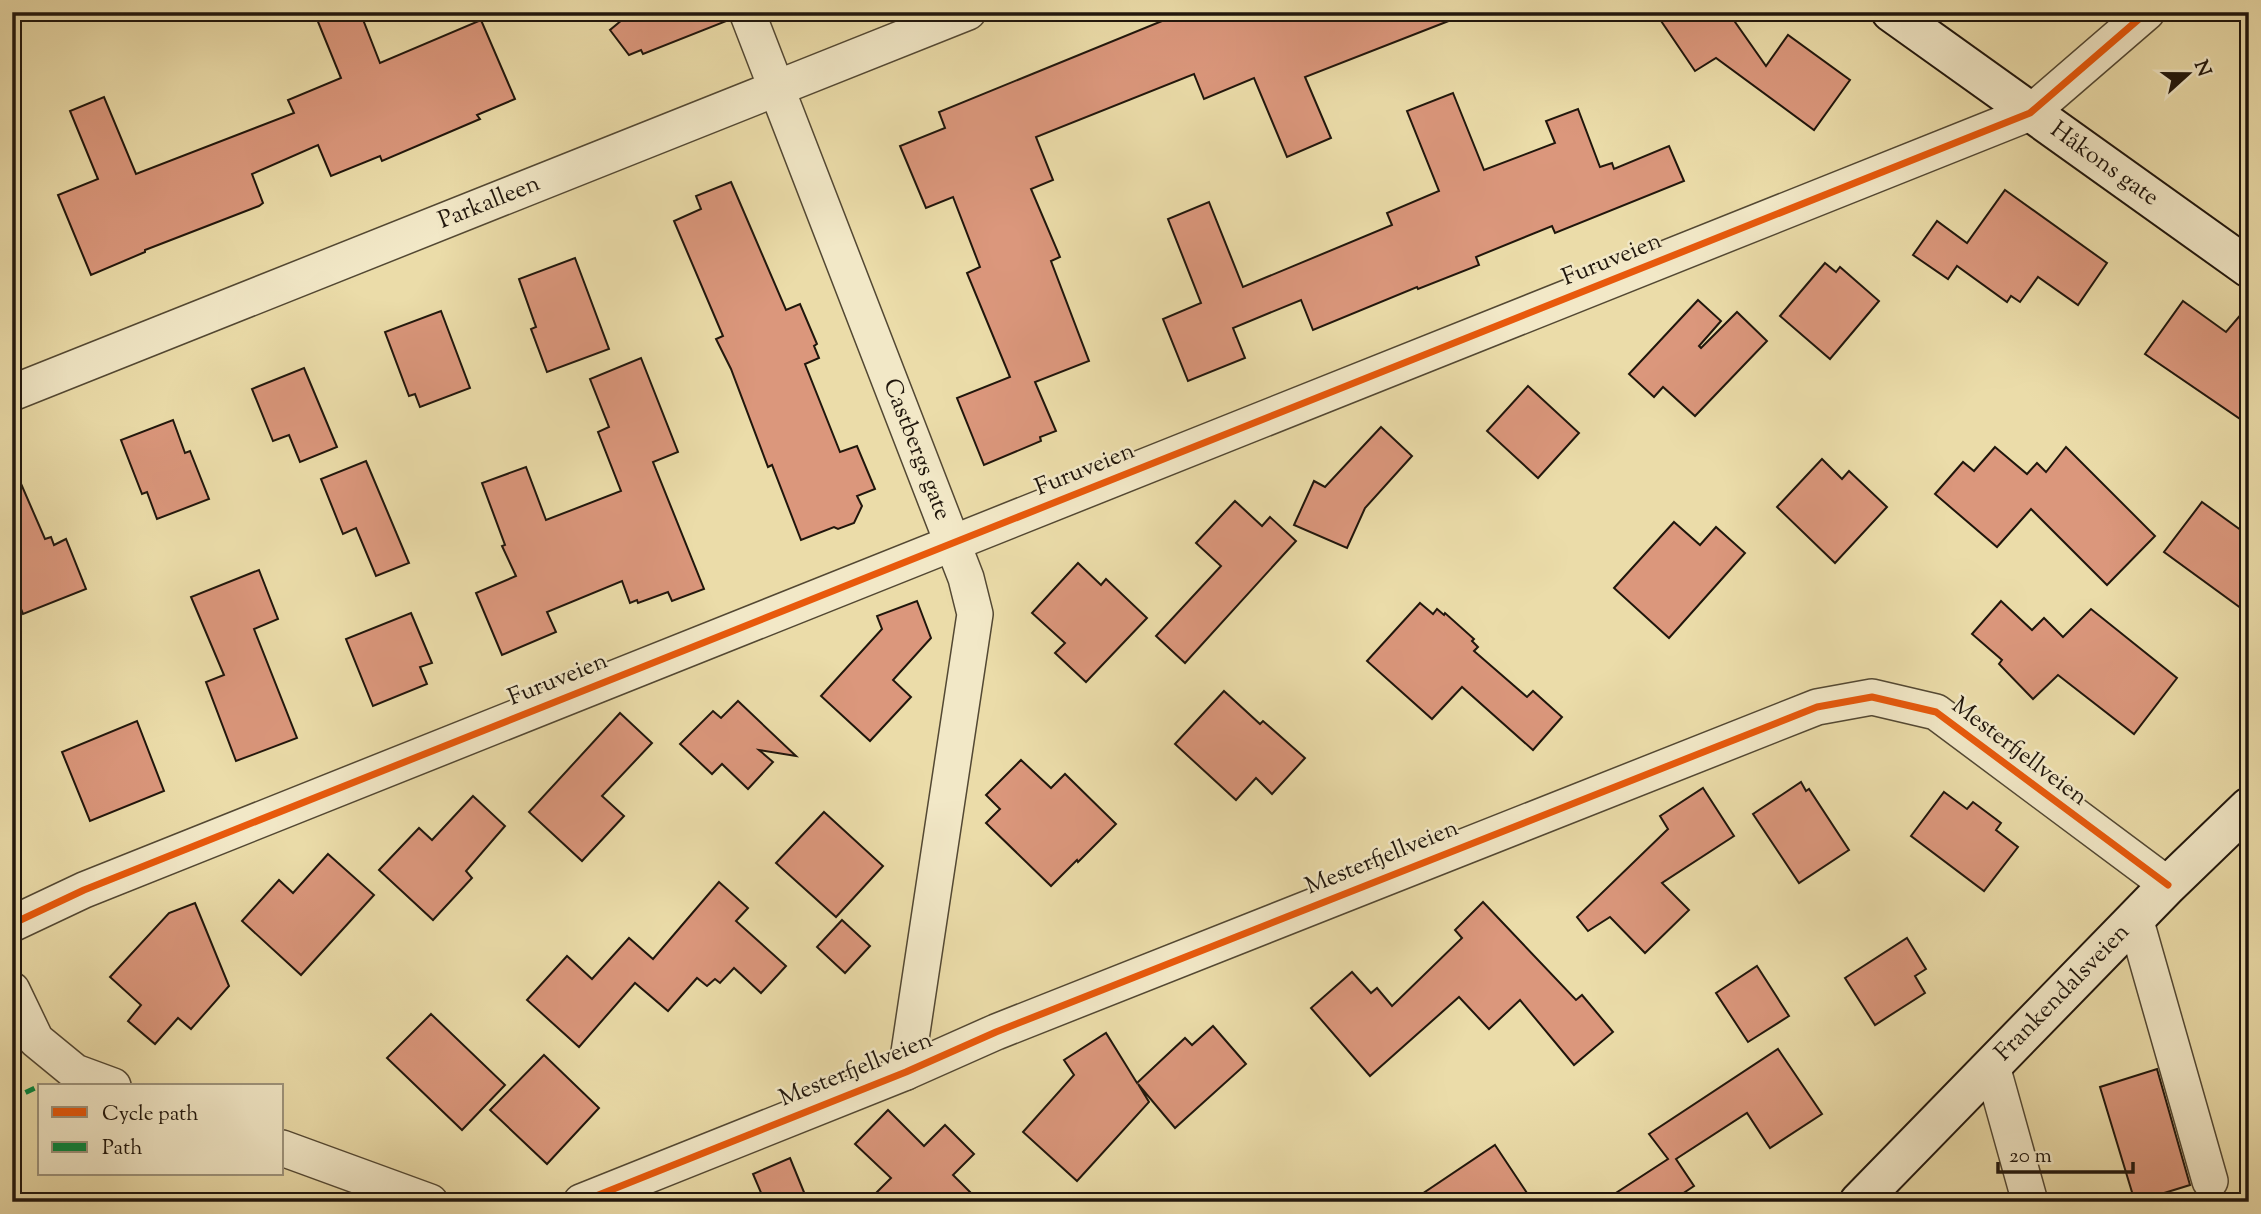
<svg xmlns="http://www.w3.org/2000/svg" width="2261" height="1214" viewBox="0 0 2261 1214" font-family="'Sorts Mill Goudy',serif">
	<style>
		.building { fill: #db977c; stroke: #20160c; stroke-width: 2 }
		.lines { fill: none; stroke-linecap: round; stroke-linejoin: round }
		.street-casing { stroke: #534833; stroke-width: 38 }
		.secondary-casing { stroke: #20160c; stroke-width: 42 }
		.street { stroke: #f2e8c7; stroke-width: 35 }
		.secondary { stroke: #f2e8c7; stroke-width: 38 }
		.quiet { stroke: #00873e; stroke-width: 5; stroke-dasharray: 10 5; stroke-linecap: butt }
		.cycleway-casing { stroke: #f2e8c7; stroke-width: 11 }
		.cycleway { stroke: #e8590c; stroke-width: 7 }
		.labels { text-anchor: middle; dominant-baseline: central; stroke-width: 5; stroke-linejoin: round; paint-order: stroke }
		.street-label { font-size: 24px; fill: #20160c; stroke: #f2e8c7 }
	</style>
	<rect width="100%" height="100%" fill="#ebdca9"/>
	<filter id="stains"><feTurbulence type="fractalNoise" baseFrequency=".00286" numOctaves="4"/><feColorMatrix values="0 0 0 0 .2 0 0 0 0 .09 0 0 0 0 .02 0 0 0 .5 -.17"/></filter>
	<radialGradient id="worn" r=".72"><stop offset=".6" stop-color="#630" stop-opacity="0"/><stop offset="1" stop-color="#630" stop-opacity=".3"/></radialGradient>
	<g class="building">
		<path d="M314,12H360L380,63L481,20L515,99L477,115L480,119L382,161L380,156L331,176L318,145L252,174L263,203L259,206L145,250V252L91,275L58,195L98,179L70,111L104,97L136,174L294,113L288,100L341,78Z"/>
		<path d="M627,12H727L729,20L643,54L641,50L629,55L610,30L628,15Z"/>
		<path d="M1184,12H1464V15L1305,77L1331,138L1287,157L1254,78L1204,99L1194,74L1036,137L1053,180L1031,189L1060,257L1051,261L1089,361L1035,382L1056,431L1040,437L1041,441L984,465L957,398L1010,377L967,273L980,267L953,197L926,208L900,146L945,128L939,112Z"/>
		<path d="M1655,12H1728L1766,66L1788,35L1850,80L1814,130L1716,58L1695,71Z"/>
		<path d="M1453,93L1484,170L1555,143L1546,121L1578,109L1600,167L1612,163L1614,169L1669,146L1684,181L1555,233L1552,226L1476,257L1479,265L1418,289L1417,287L1313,330L1301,300L1233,328L1245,358L1188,381L1163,319L1201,303L1168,219L1209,202L1243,287L1392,225L1387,213L1439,191L1407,111Z"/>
		<path d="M731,182L786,310L800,304L817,344L814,346L819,358L805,364L840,452L857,446L875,489L857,496L862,506L854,523L838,529L834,527L801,540L772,465L768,467L731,369L716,339L723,336L674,221L701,209L696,196Z"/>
		<path d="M2005,190L2107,263L2078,305L2038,277L2020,302L2011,296L2007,302L1957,266L1948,279L1913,255L1937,221L1967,243Z"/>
		<path d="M575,258L609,349L547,372L531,329L536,327L519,279Z"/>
		<path d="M1825,263L1836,272L1840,267L1879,301L1830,359L1780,316Z"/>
		<path d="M1698,300L1721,321L1699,346L1701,348L1737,312L1767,341L1695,416L1663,387L1654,397L1629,374Z"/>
		<path d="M2183,301L2226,332L2249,305V425L2145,354Z"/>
		<path d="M441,311L470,388L420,407L415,394L409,396L385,332Z"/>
		<path d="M641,358L678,452L653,462L704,589L672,601L668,592L638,603L637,600L630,603L622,581L547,612L556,632L502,655L476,593L516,576L502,546L505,545L482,483L526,467L546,520L621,491L598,432L609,427L590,379Z"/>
		<path d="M304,368L337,447L300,462L289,435L273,441L252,389Z"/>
		<path d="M1528,386L1579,433L1538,478L1487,431Z"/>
		<path d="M173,420L185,453L190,451L209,499L157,519L147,492L142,494L121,440Z"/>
		<path d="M1381,427L1412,456L1365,508L1347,548L1294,525L1314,481L1325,487Z"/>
		<path d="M1995,447L2027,474L2037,463L2046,472L2066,447L2155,536L2107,585L2031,509L1997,547L1935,494L1963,462L1974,471Z"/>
		<path d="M1822,459L1842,479L1849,471L1887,507L1835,563L1777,507Z"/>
		<path d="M366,461L409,563L376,576L356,528L343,534L321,479Z"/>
		<path d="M12,463L45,539L51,537L54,545L66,539L86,589L23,614L12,587Z"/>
		<path d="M1235,501L1262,526L1270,517L1296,541L1185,663L1156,636L1221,566L1196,543Z"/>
		<path d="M2202,502L2249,536V614L2164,552Z"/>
		<path d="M1674,522L1700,545L1716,527L1745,553L1669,638L1614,588Z"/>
		<path d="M1078,563L1101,585L1106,579L1147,618L1086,682L1055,653L1065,643L1032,613Z"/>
		<path d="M259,570L278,619L254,629L297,738L236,761L206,682L224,675L191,597Z"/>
		<path d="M917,601L931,638L893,680L911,697L870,741L821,696L882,629L877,616Z"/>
		<path d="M2001,601L2032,630L2044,618L2063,637L2091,609L2177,678L2134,734L2058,675L2033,699L1999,664L2002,660L1972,634Z"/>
		<path d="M1420,603L1433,614L1437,609L1444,615L1445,613L1474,639L1472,641L1478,647L1474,651L1527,697L1533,691L1562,717L1533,750L1462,687L1432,719L1367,661Z"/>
		<path d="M411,613L432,663L420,667L427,684L373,706L346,639Z"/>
		<path d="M1224,691L1260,724L1263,721L1305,758L1272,794L1256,778L1236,800L1175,744Z"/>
		<path d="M738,701L796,756L759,750L773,762L748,789L722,764L712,774L680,744L713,711L721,718Z"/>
		<path d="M620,713L652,743L602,796L624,816L582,861L529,812Z"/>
		<path d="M137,721L164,791L90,821L62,752Z"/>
		<path d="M1021,760L1051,788L1065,774L1116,824L1078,862L1077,860L1051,886L986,823L1000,809L986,795Z"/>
		<path d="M1801,782L1806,791L1809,789L1849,850L1799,883L1753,814Z"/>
		<path d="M1703,788L1734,836L1662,883L1689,910L1645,953L1610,917L1588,931L1577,917L1668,829L1660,816Z"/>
		<path d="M1944,792L1967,809L1973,802L2001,823L1996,830L2018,847L1984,891L1911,836Z"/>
		<path d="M473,796L505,826L466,871L472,878L433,920L379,870L419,828L432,840Z"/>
		<path d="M824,812L883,866L836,917L776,863Z"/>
		<path d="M328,854L374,895L301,975L242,921L279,880L293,893Z"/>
		<path d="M719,882L748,908L736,921L786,966L761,993L734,968L720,983L715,979L707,986L697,978L668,1011L635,983L579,1047L527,1000L567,956L592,979L629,938L653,959Z"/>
		<path d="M1483,902L1576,1000L1582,995L1613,1032L1574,1065L1520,1000L1489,1029L1459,997L1370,1076L1311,1008L1352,972L1371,993L1377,988L1392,1006L1462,938L1455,930Z"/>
		<path d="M195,903L229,986L191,1029L178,1018L155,1044L128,1021L141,1005L110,977L169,913Z"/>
		<path d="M842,920L870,946L845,973L817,947Z"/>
		<path d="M1907,938L1926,969L1915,976L1925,993L1875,1025L1845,978Z"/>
		<path d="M1757,966L1789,1016L1748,1042L1716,993Z"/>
		<path d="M431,1014L505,1085L462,1130L387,1058Z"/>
		<path d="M1213,1026L1246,1064L1175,1128L1138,1084L1149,1102L1077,1181L1023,1132L1074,1075L1064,1060L1106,1033L1137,1083L1185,1038L1192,1045Z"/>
		<path d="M1778,1049L1822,1114L1770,1148L1747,1113L1676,1159L1694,1186L1670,1202H1602L1668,1159L1649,1134Z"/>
		<path d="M544,1055L599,1108L547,1164L490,1110Z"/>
		<path d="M2157,1069L2190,1185L2135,1202L2100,1087Z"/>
		<path d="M888,1110L924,1146L945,1125L974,1154L953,1175L980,1202H867L891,1178L855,1144Z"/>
		<path d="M1495,1145L1533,1202H1410Z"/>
		<path d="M790,1158L808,1202H765L753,1174Z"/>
	</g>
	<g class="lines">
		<g class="street-casing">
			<g id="street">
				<path id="s1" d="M747,12L966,578L975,614L906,1072"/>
				<path id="s2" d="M12,393L968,12"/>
				<path d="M2135,918L2210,1181"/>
				<path d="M12,924L84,890L2030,113L2147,12"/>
				<path d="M12,990L36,1040L75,1072L113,1086"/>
				<path d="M1992,1066L2030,1202"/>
				<path d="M282,1148L430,1202"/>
				<path d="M581,1202L906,1072L996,1032L1817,707L1872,697L1936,712L2168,885"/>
			</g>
		</g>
		<g class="secondary-casing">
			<g id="secondary">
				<path id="s3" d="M1891,12L2249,268"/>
				<path id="s4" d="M1859,1202L2168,885L2249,807"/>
			</g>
		</g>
		<use href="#street" class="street"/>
		<use href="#secondary" class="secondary"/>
		<path class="quiet" d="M12,1099L39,1086"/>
		<g class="cycleway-casing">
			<g id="cycleway">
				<path d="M12,924L84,890L2030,113L2147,12"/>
				<path d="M581,1202L906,1072L996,1032L1817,707L1872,697L1936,712L2168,885"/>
			</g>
		</g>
		<use href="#cycleway" class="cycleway"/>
	</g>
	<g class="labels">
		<g class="street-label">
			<text stroke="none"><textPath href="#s3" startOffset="262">Håkons gate</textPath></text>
			<text stroke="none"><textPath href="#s2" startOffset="514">Parkalleen</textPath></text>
			<text transform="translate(1612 260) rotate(-22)">Furuveien</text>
			<text stroke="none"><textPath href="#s1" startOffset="469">Castbergs gate</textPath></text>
			<text transform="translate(1085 470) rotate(-22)">Furuveien</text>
			<text transform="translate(558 680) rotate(-22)">Furuveien</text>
			<text transform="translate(2019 752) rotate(37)">Mesterfjellveien</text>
			<text transform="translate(1382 858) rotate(-22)">Mesterfjellveien</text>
			<text stroke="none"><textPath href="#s4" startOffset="292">Frankendalsveien</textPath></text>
			<text transform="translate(856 1070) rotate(-22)">Mesterfjellveien</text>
		</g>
	</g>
	<rect width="2261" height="1214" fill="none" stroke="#ebdca9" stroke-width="42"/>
	<rect x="14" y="14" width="2233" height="1186" fill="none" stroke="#20160c" stroke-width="3.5"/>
	<rect x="21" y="21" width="2219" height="1172" fill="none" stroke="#20160c" stroke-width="2"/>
	<rect x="38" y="1084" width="245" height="91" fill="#f2e8c7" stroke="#9e947c" stroke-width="2"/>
	<rect x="52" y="1107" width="35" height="10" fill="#e8590c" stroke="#9e947c" stroke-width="2"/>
	<text x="102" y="1120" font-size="21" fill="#20160c">Cycle path</text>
	<rect x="52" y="1142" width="35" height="10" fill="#00873e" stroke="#9e947c" stroke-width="2"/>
	<text x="102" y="1154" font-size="21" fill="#20160c">Path</text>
	<g transform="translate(2188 74) rotate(69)" stroke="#f2e8c7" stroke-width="5" paint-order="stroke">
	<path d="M0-5L12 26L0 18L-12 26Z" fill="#20160c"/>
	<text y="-10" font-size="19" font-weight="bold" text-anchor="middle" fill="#20160c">N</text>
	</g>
	<path d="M1998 1162v10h135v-10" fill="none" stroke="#20160c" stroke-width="3.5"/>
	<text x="2009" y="1162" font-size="21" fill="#20160c" stroke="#f2e8c7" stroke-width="5" paint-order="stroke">20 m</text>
	<rect width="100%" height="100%" filter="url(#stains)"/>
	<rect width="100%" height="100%" fill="url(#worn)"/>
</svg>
